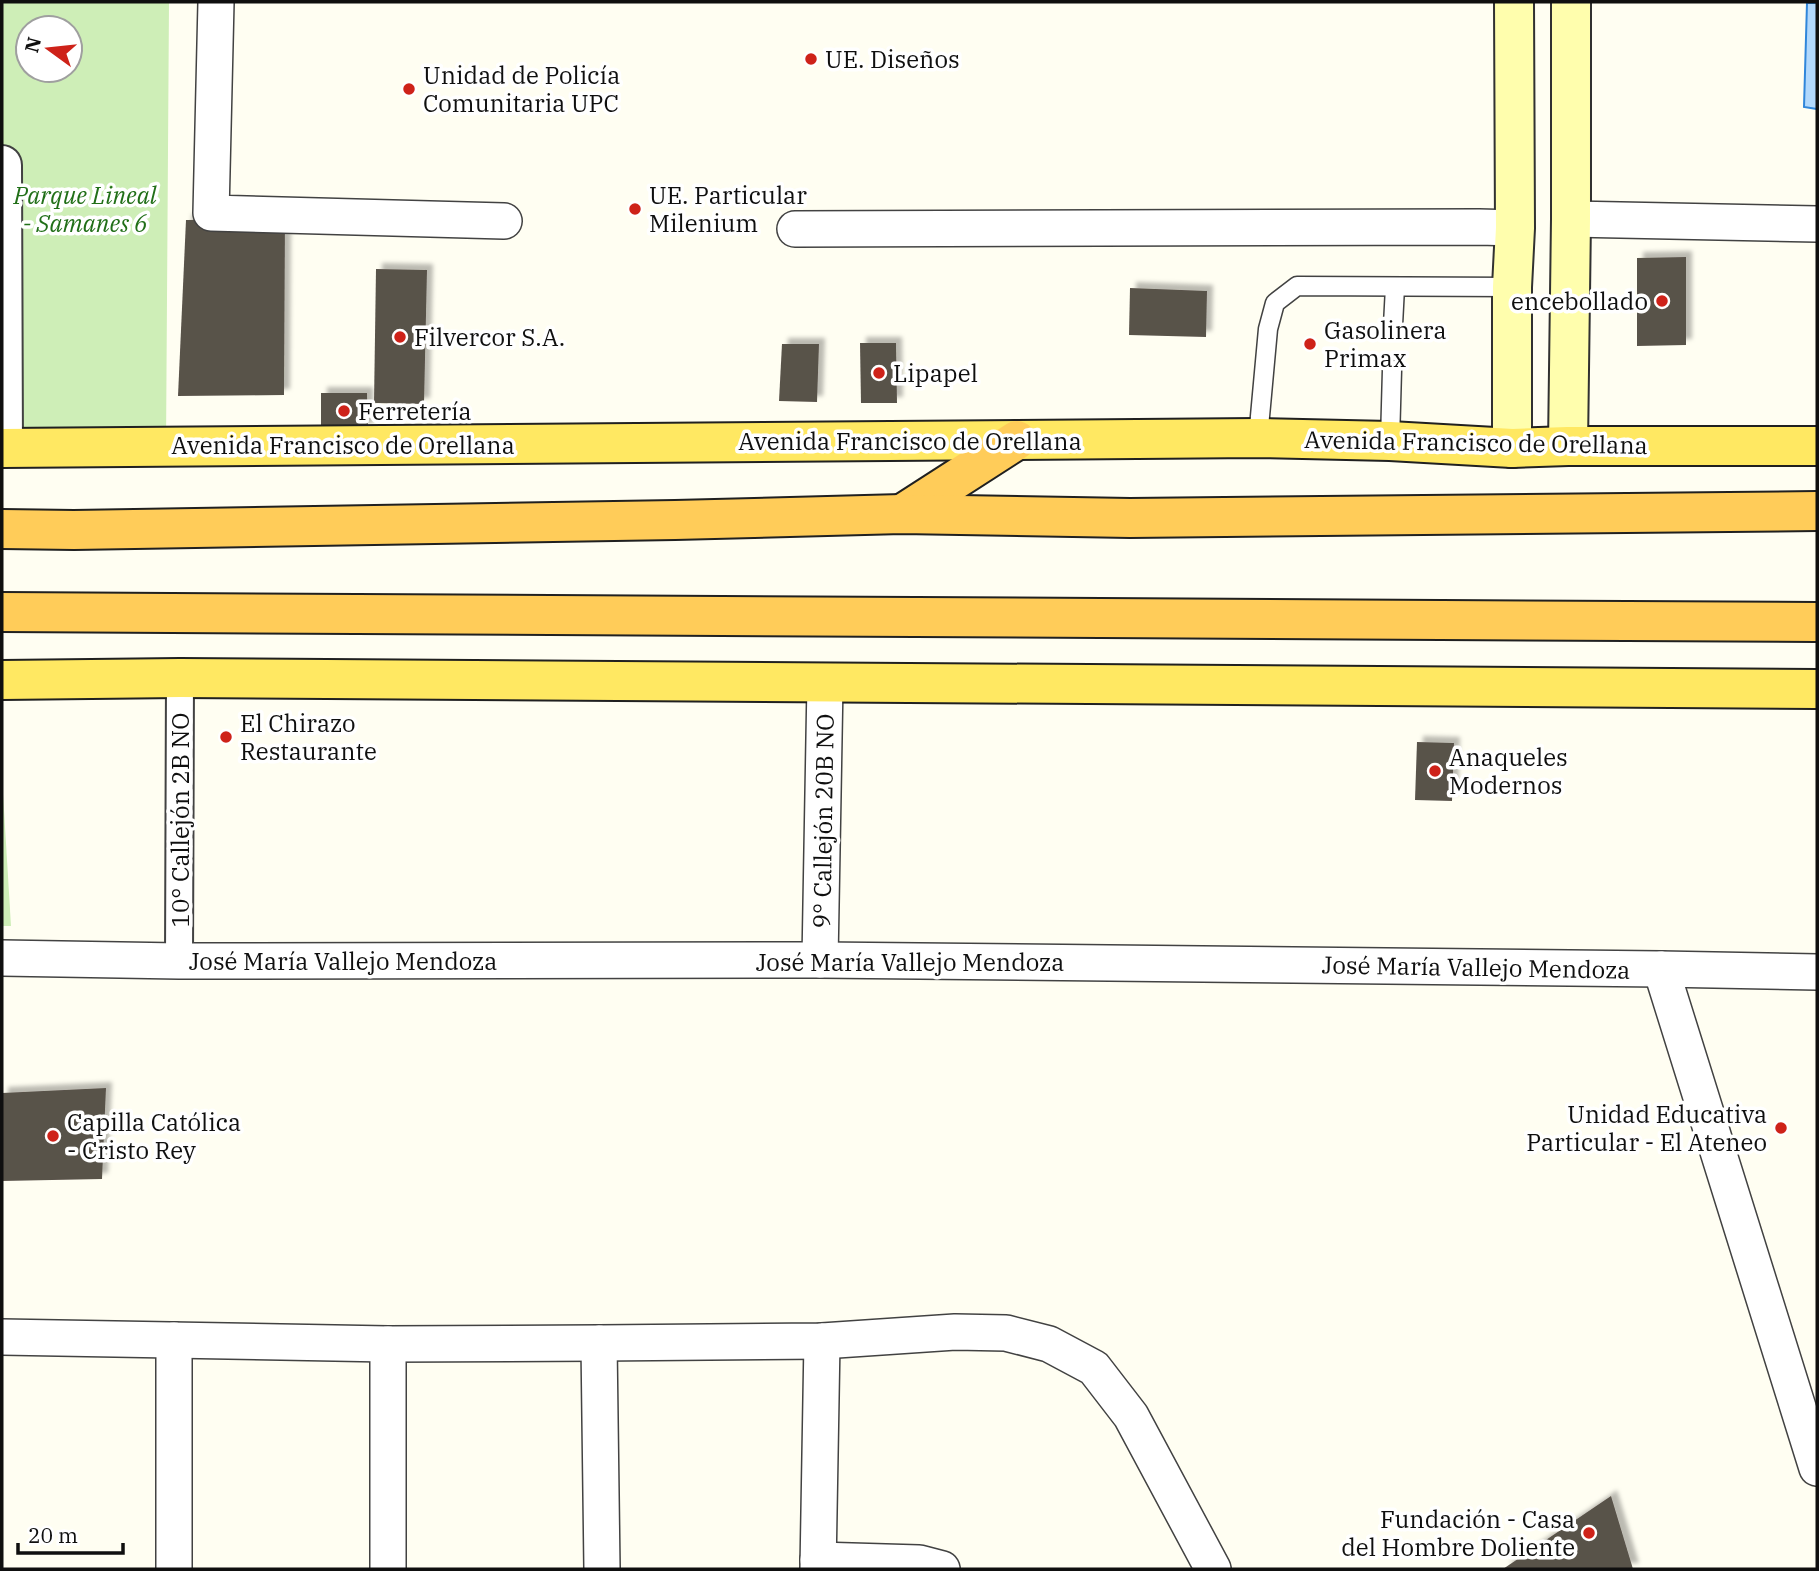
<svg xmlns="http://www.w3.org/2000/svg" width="1819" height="1571" viewBox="0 0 1819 1571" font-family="'IBM Plex Serif',serif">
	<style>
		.green { fill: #ceeeb7; fill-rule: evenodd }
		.water { fill: #b1d8fc; stroke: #3086da; stroke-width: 2 }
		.building { fill: #59524a; filter: url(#shadow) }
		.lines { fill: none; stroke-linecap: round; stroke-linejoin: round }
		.service-casing { stroke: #424242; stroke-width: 21 }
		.pedestrian-casing { stroke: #424242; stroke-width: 30 }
		.minor-casing { stroke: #424242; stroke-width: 38 }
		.tertiary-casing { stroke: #424242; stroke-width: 42 }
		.secondary-casing { stroke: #313131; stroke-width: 42 }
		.primary-casing { stroke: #202020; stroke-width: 42 }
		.trunk-casing { stroke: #202020; stroke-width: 42 }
		.service { stroke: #fff; stroke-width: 18 }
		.pedestrian { stroke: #fff; stroke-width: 26 }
		.minor { stroke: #fff; stroke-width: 35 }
		.tertiary { stroke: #fff; stroke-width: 38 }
		.secondary { stroke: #fffead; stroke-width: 38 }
		.primary { stroke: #ffe862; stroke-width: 38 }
		.trunk { stroke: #ffcc59; stroke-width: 38 }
		.poi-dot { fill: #ce2219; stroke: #fff; stroke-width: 2.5 }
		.labels { text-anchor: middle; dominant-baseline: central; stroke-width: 7; stroke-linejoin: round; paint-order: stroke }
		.poi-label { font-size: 24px; fill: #0f0f0f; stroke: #fff; text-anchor: start }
		.park-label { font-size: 24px; font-style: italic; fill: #216f18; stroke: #fff }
		.street-label { font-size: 24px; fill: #0f0f0f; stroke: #fff }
	</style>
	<defs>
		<filter id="shadow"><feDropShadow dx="6" dy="-6" stdDeviation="2" flood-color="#0004"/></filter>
	</defs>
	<rect width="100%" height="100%" fill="#fffef2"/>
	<g class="green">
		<path d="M2,2H169L166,446L3,448ZM28,28H70V70H28Z"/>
		<path d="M2,777L11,926H2Z"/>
	</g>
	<path class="water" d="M1807,3H1817V109L1804,107Z"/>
	<g class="building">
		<path d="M285,219L284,395L178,396L186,220Z"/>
		<path d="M1686,257V345L1637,346V258Z"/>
		<path d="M376,269L427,270L424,404L374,403Z"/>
		<path d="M1130,288L1207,291L1206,337L1129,335Z"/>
		<path d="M860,343H896L897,403H861Z"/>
		<path d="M782,344H819L817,402L779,401Z"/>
		<path d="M321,393H367L368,429L321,428Z"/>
		<path d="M1417,742L1454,743L1452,801L1415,800Z"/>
		<path d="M106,1088L102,1179L2,1181V1093Z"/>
		<path d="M1611,1496L1633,1569H1503Z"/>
	</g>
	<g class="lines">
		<g class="service-casing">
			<g id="service">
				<path d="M1393,325L1395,287"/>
				<path d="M1258,438L1268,329L1275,303L1297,286L1512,287"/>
				<path d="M1390,441L1392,370"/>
			</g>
		</g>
		<g class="pedestrian-casing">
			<path id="pedestrian" d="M179,961L180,678"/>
		</g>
		<g class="minor-casing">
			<g id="minor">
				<path d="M216,2L211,213L504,221"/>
				<path d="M1571,219L1817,224"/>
				<path d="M795,229L1479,227L1515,228"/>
				<path d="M2,958L179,961L820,960L1661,969L1817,972"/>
				<path d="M820,960L825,683"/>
				<path d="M1661,969L1817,1468"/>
				<path d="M2,1337L388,1344L599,1343L822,1341L955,1332L1006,1333L1049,1344L1094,1368L1131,1416L1213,1569"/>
				<path d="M599,1343L602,1569"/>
				<path d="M388,1344V1569"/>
				<path d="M818,1560L919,1563L942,1569"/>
				<path d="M174,1569V1340"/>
				<path d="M818,1569L822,1341"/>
			</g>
		</g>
		<g class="tertiary-casing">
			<path id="tertiary" d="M2,165L3,448"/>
		</g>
		<g class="secondary-casing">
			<g id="secondary">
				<path d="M1568,446L1571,219V2"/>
				<path d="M1512,448V287L1515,228L1514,2"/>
			</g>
		</g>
		<g class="primary-casing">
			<g id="primary">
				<path d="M2,448L1258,438L1390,441L1512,448L1568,446H1817"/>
				<path d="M2,680L180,678L1817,689"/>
			</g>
		</g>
		<g class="trunk-casing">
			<g id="trunk">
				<path d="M902,514L1017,440"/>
				<path d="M2,529L74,530L675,520L902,514L1130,518L1817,511"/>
				<path d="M2,612L1817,622"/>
			</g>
		</g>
		<use href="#service" class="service"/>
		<use href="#pedestrian" class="pedestrian"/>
		<use href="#minor" class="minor"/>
		<use href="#tertiary" class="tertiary"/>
		<use href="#secondary" class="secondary"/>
		<use href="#primary" class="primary"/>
		<use href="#trunk" class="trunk"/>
	</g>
	<g class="poi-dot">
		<circle cx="811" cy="59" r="7"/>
		<circle cx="409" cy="89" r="7"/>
		<circle cx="635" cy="209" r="7"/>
		<circle cx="1662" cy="301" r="7"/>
		<circle cx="400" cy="337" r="7"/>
		<circle cx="1310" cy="344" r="7"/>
		<circle cx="879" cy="373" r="7"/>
		<circle cx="344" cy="411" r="7"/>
		<circle cx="226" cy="737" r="7"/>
		<circle cx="1435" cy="771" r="7"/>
		<circle cx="1781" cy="1128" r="7"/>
		<circle cx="53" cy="1136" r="7"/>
		<circle cx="1589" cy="1533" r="7"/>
	</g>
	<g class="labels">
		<g class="poi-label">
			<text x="825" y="59">UE. Diseños</text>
			<text x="423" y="75">Unidad de Policía<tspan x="423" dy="28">Comunitaria UPC</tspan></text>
			<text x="649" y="195">UE. Particular<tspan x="649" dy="28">Milenium</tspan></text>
			<text x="1648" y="301" text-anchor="end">encebollado</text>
			<text x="1324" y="330">Gasolinera<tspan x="1324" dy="28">Primax</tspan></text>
			<text x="414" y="337">Filvercor S.A.</text>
			<text x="893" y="373">Lipapel</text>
			<text x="358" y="411">Ferretería</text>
			<text x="240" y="723">El Chirazo<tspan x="240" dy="28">Restaurante</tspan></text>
			<text x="1449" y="757">Anaqueles<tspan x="1449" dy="28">Modernos</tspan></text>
			<text x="1767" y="1114" text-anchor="end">Unidad Educativa<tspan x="1767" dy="28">Particular - El Ateneo</tspan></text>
			<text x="67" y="1122">Capilla Católica<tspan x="67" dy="28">- Cristo Rey</tspan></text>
			<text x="1575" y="1519" text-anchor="end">Fundación - Casa<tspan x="1575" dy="28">del Hombre Doliente</tspan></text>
		</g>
		<g class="park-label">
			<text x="85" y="195">Parque Lineal<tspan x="85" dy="28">- Samanes 6</tspan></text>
		</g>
		<g class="street-label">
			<text x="910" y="441">Avenida Francisco de Orellana</text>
			<text transform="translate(1476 442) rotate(1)">Avenida Francisco de Orellana</text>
			<text x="343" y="445">Avenida Francisco de Orellana</text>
			<text transform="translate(180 820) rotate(-90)">10° Callejón 2B NO</text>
			<text transform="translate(823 821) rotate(-89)">9° Callejón 20B NO</text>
			<text x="343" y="961">José María Vallejo Mendoza</text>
			<text x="910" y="962">José María Vallejo Mendoza</text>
			<text transform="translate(1476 967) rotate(1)">José María Vallejo Mendoza</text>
		</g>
	</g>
	<rect width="1819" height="1571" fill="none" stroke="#0f0f0f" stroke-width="7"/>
	<g transform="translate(49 49) rotate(285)"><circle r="33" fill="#ffffff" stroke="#9f9f9f" stroke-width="2"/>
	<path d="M0-5L12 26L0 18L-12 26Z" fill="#ce2219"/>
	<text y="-10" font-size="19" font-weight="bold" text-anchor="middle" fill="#0f0f0f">N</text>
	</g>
	<path d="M18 1543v10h105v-10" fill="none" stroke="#0f0f0f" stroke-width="3.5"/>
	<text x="28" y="1543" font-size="21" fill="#0f0f0f" stroke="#ffffff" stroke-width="5" paint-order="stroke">20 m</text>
</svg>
